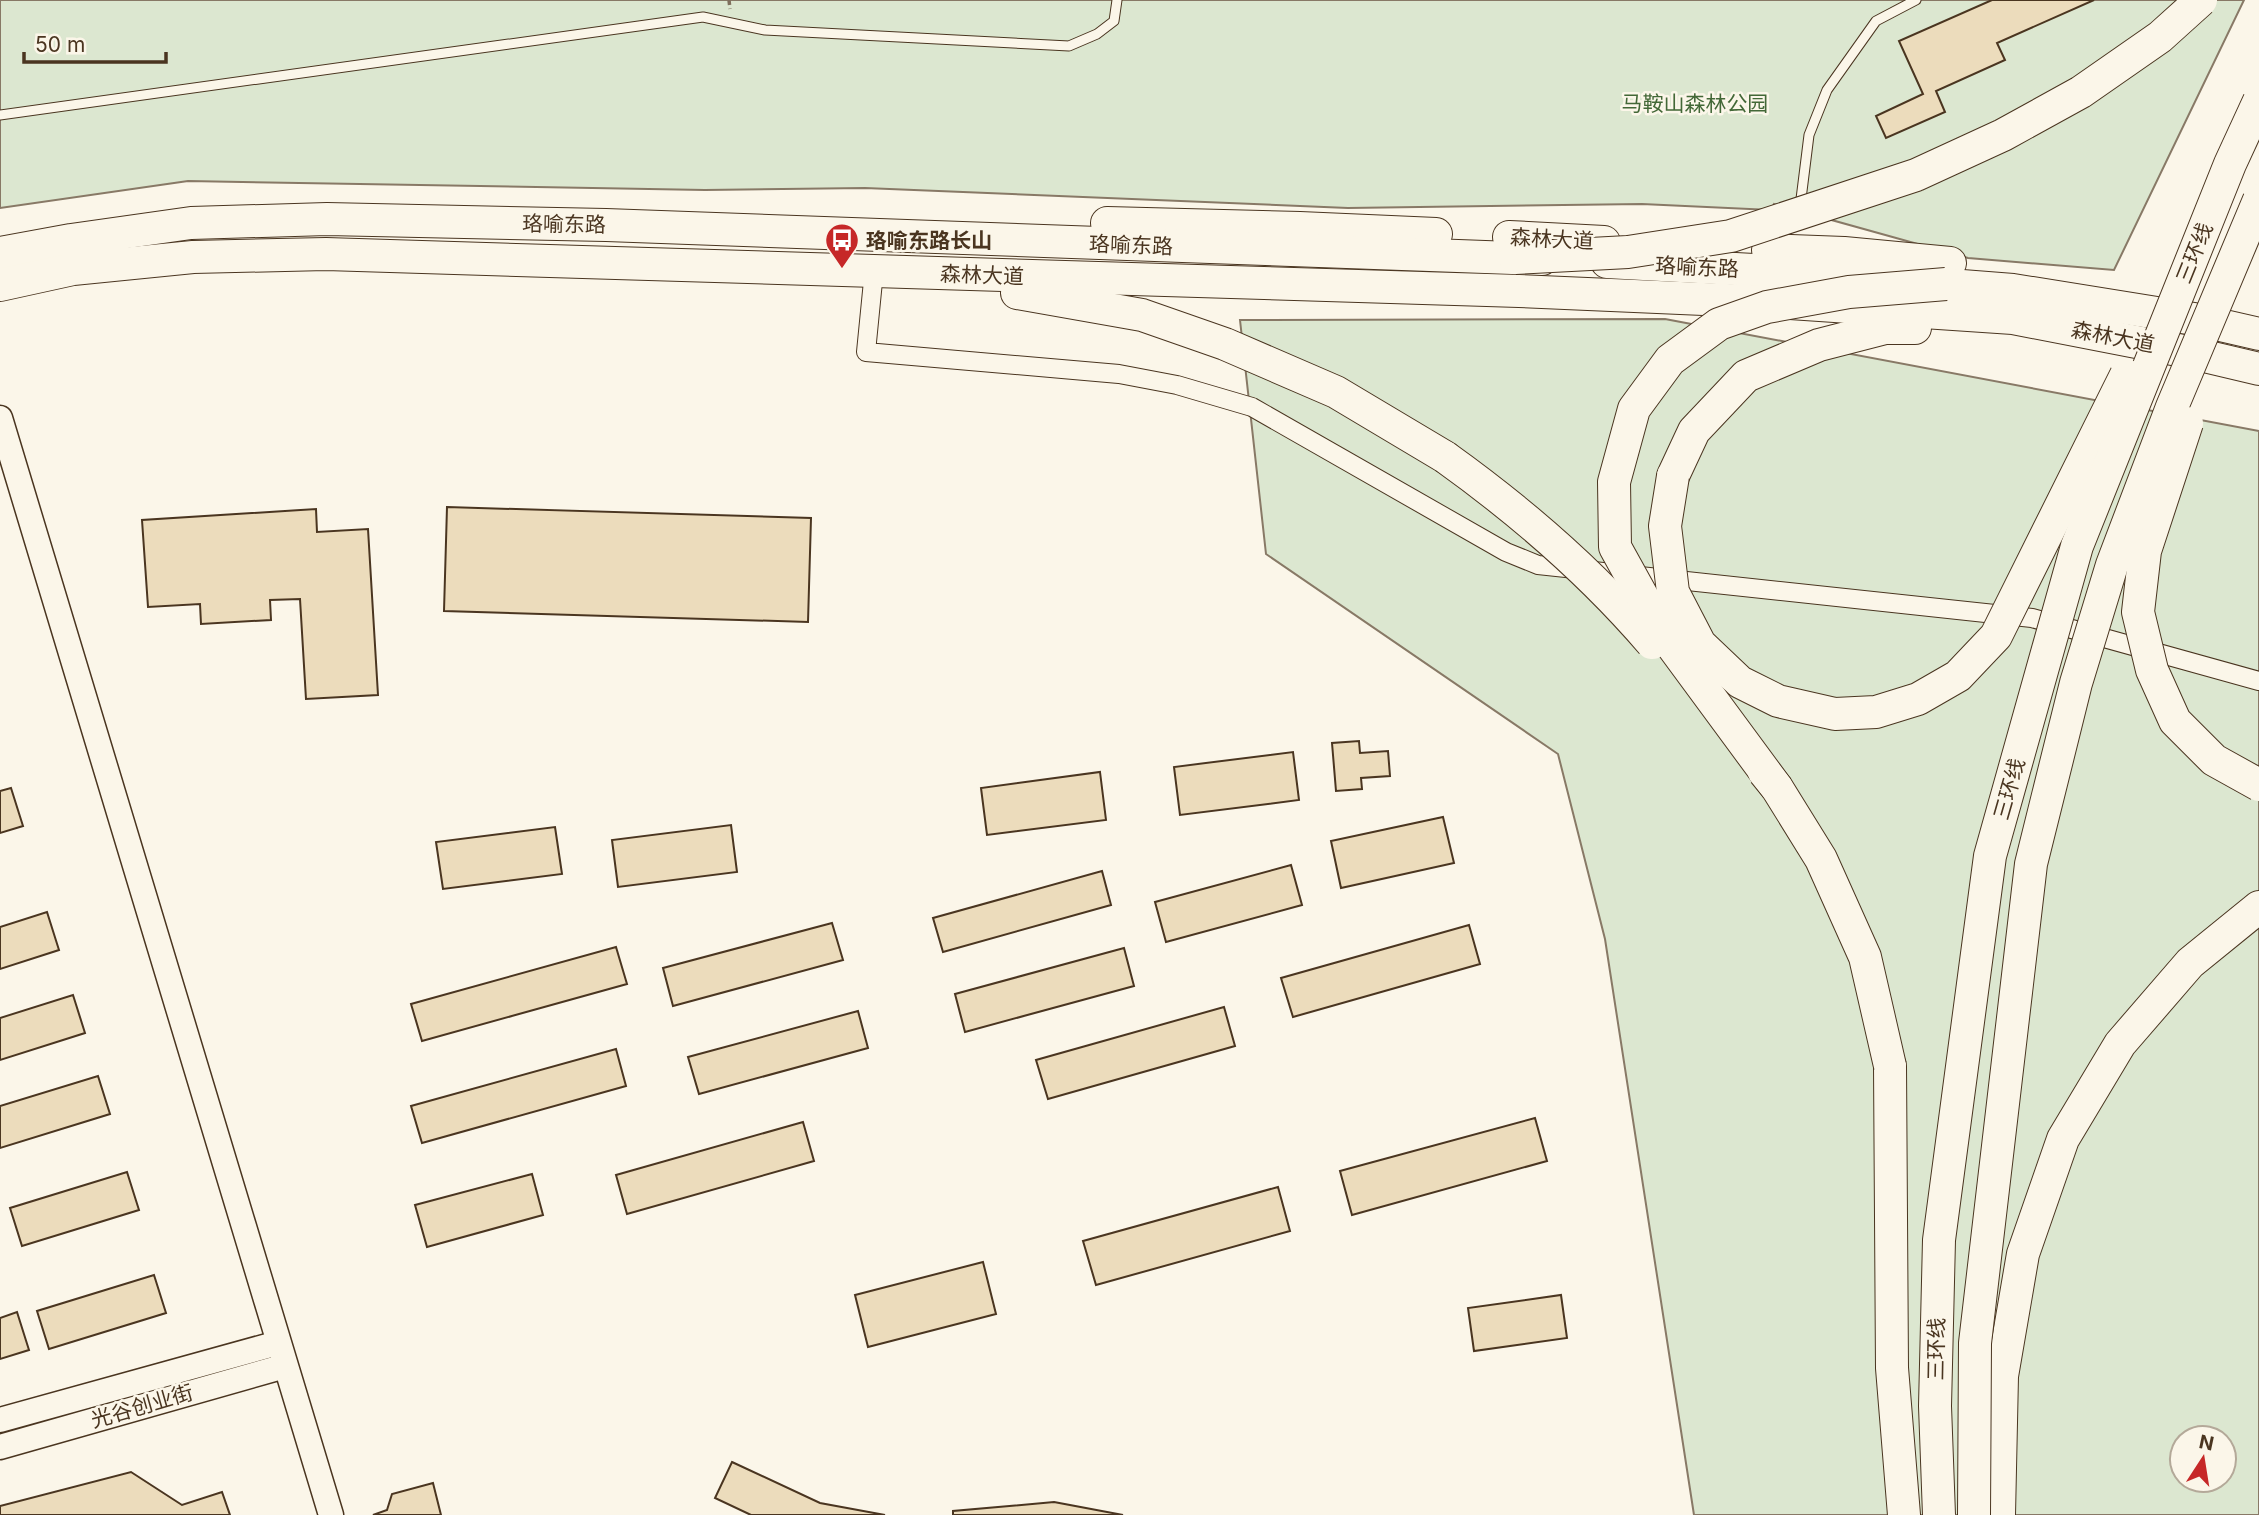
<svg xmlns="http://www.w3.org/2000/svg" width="2259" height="1515" viewBox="0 0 2259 1515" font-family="Inter,'Noto Sans SC',sans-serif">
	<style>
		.green { fill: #dce7d0; stroke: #887966; stroke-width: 2; fill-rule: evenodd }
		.building { fill: #ecdcbc; stroke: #4a3520; stroke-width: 2 }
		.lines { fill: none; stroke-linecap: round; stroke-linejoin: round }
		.lane-casing { stroke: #4a3520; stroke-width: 11 }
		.street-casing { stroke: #4a3520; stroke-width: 20 }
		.secondary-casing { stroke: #4a3520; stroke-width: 27 }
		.highway-casing { stroke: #4a3520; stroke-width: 34 }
		.path { stroke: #7f6f5c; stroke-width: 3.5; stroke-dasharray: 5 3.5; stroke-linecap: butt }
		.lane { stroke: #fbf6e9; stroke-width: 9 }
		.street { stroke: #fbf6e9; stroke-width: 18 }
		.secondary { stroke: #fbf6e9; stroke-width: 24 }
		.highway { stroke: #fbf6e9; stroke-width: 32 }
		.highway-bridge-casing { stroke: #4a3520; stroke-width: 34; stroke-linecap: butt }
		.highway-bridge { stroke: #fbf6e9; stroke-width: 32 }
		.labels { text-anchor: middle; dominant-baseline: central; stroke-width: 5; stroke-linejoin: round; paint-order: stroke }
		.park-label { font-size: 21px; fill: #436837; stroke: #fbf6e9 }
		.street-label { font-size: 21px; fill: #4a3520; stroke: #fbf6e9 }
		.poi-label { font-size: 21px; font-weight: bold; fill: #4a3520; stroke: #fbf6e9; text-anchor: start }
	</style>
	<rect width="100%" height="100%" fill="#fbf6e9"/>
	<g class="green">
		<path d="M0,0H2244L2114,270L1968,258L1774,204L1771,210L1642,204L1348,208L865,188L705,190L188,181L0,208Z"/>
		<path d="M1665,319L2259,431V1515H1694L1605,939L1558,754L1266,554L1240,320ZM2182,1438H2224V1480H2182Z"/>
	</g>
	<g class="building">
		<path d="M1992,0H2094L1997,43L2005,60L1936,91L1945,112L1886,138L1876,116L1923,94L1899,41Z"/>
		<path d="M447,507L811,518L808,622L444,611Z"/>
		<path d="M316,509L317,532L368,529L378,695L306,699L300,599L270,600L271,620L201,624L200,604L148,607L142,520Z"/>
		<path d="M1359,741L1360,753L1388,751L1390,776L1361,778L1362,789L1336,791L1332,743Z"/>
		<path d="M1293,752L1299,800L1180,815L1174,767Z"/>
		<path d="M1100,772L1106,820L987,835L981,788Z"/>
		<path d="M11,788L23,826L0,833V791Z"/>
		<path d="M1443,817L1454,863L1341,888L1331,841Z"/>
		<path d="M731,825L737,872L618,887L612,840Z"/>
		<path d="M555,827L562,874L443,889L436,842Z"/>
		<path d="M1291,865L1302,905L1166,942L1155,902Z"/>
		<path d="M1102,871L1111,905L943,952L933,918Z"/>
		<path d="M47,912L59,950L0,969V927Z"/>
		<path d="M832,923L843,960L673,1006L663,968Z"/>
		<path d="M1469,925L1480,964L1293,1017L1281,978Z"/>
		<path d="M616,947L627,984L422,1041L411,1004Z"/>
		<path d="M1124,948L1134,986L965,1032L955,994Z"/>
		<path d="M73,995L85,1033L0,1060V1018Z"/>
		<path d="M1224,1007L1235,1046L1048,1099L1036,1060Z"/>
		<path d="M858,1011L868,1048L699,1094L688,1057Z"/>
		<path d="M616,1049L626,1086L422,1143L411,1106Z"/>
		<path d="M98,1076L110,1114L0,1148V1106Z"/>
		<path d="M1535,1118L1547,1161L1352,1215L1340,1171Z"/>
		<path d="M803,1122L814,1161L627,1214L616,1175Z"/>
		<path d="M127,1172L139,1210L22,1246L10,1208Z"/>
		<path d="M532,1174L543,1215L427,1247L415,1205Z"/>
		<path d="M1278,1187L1290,1231L1096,1285L1083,1241Z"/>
		<path d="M983,1262L996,1314L868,1347L855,1295Z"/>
		<path d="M154,1275L166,1313L49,1349L37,1311Z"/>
		<path d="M1561,1295L1567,1338L1474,1351L1468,1308Z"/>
		<path d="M17,1312L29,1350L0,1359V1318Z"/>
		<path d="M732,1462L820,1503L885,1515H751L715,1498Z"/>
		<path d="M131,1472L182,1505L222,1492L230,1515H0V1506Z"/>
		<path d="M433,1483L441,1515H373L387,1510L392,1494Z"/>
		<path d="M1054,1502L1123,1515H953V1511Z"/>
	</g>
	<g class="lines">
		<g class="lane-casing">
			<g id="lane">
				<path d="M0,115L703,17L765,30L1069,46L1097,34L1114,21L1117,0"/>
				<path d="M1800,207L1809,135L1827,90L1876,21L1916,0"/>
			</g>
		</g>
		<g class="street-casing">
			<path id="street" d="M874,271L866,352L1119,374L1177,385L1252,407L1506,552L1538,565L2032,618L2259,681"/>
		</g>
		<g class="secondary-casing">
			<g id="secondary">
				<path d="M0,418L331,1515"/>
				<path d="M0,1420L278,1343"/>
				<path d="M0,1447L285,1366"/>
			</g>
		</g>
		<g class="highway-casing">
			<g id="highway">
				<path d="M1107,223L1300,228L1436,234"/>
				<path d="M1509,237L1604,242"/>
				<path d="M1768,250L1844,253L1950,263"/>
				<path d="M0,253L71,240L191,223L327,219L606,225L1542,259"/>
				<path d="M1607,262L1772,271L2013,290L2194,319L2259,334"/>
				<path d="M0,285L73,269L193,257L326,254L1519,291L1773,302L2013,318L2183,351L2259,369"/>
				<path d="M1017,293L1142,315L1225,344L1336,392L1445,457"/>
				<path d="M1673,476L1694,431L1746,376L1819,345L1885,328H1915"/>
				<path d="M1890,1066L1892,1368L1904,1515"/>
				<path d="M1999,1515L2002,1376L2023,1254L2063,1139L2120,1044L2190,963L2259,907"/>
			</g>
		</g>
		<path class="path" d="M729,0L730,9"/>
		<use href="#lane" class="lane"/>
		<use href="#street" class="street"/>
		<use href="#secondary" class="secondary"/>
		<use href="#highway" class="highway"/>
		<g class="highway-bridge-casing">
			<g id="highway-bridge">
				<path d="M1515,258L1628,252L1731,236L1916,175L2003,135L2081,92L2160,37L2201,0"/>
				<path d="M2187,423L2145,551L2138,612L2152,670L2175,721L2214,760L2259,785"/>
				<path d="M1445,457C1519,510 1592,573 1652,643"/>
				<path d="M1673,476L1665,526L1673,592L1700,644L1740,682L1778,701L1835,714L1876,712L1918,699L1958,676L1996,636L2126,375"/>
				<path d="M1764,772L1777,788L1821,859L1865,957L1890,1066"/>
				<path d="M1777,788L1662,632L1615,547L1614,482L1634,409L1670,360L1719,324L1767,307L1849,292L1946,284"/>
				<path d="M1939,1515L1935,1406L1939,1240L1990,856L2077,546L2230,164L2259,101"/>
				<path d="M1974,1515L1975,1343L2031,864L2076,683L2112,565L2172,407L2259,200"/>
			</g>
		</g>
		<use href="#highway-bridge" class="highway-bridge"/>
	</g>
	<defs>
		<g id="bus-pin" transform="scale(1.75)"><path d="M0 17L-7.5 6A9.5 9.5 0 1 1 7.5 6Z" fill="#c62828" stroke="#fbf6e9"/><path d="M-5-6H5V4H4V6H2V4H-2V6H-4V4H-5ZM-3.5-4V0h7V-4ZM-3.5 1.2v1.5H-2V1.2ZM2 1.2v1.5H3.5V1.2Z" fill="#fff"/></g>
	</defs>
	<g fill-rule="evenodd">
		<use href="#bus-pin" x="842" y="240"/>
	</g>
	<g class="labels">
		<g class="park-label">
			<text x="1695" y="103">马鞍山森林公园</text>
		</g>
		<g class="street-label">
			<text transform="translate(564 224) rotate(1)">珞喻东路</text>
			<text transform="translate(1552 239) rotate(3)">森林大道</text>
			<text transform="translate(1131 245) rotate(2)">珞喻东路</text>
			<text transform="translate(2194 253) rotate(-68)">三环线</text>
			<text transform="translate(1697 267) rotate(3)">珞喻东路</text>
			<text transform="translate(982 275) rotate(2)">森林大道</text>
			<text transform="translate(2113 337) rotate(11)">森林大道</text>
			<text transform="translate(2009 789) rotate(-74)">三环线</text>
			<text transform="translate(1936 1349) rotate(-89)">三环线</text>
			<text transform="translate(142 1406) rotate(-16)">光谷创业街</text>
		</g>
		<g class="poi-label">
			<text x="866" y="240">珞喻东路长山</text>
		</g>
	</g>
	<g transform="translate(2203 1459) rotate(12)"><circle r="33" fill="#fbf6e9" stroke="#b4a999" stroke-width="2"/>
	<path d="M0-5L12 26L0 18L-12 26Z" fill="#c62828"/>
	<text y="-10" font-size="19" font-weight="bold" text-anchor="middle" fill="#4a3520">N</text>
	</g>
	<path d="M24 52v10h142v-10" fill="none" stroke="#4a3520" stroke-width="3.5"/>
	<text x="35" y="52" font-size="21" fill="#4a3520" stroke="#fbf6e9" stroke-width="5" paint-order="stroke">50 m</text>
</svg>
